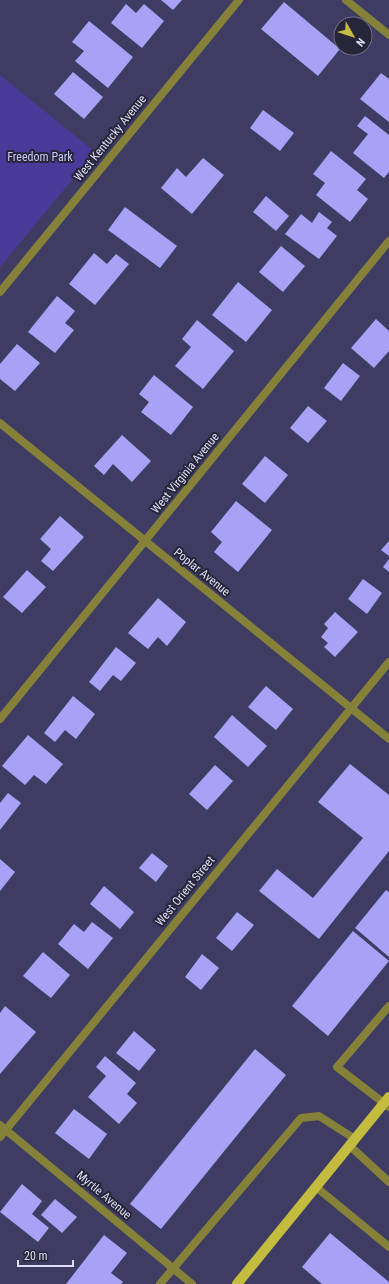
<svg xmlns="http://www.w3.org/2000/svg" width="389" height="1284" viewBox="0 0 389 1284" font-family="'Roboto Condensed',sans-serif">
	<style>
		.green { fill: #493998 }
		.building { fill: #a7a2f6 }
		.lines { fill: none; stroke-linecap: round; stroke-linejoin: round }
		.lane { stroke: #858138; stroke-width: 8 }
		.street { stroke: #858138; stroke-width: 8 }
		.primary { stroke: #c3bc3e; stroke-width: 10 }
		.labels { text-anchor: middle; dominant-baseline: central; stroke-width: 4; stroke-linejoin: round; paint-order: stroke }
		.street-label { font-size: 12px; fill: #ddddf6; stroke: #272639 }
		.park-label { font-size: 12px; fill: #c8c7fb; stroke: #272639 }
	</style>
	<rect width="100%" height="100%" fill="#3f3c64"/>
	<path class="green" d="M0,75L95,152L0,267Z"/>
	<g class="building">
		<path d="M161,0H182L173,10Z"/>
		<path d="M284,2L340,49L318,76L261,29Z"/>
		<path d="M126,4L136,13L144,4L164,21L142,48L111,23Z"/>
		<path d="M89,21L133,57L108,88L75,61L84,51L72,42Z"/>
		<path d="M73,72L103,97L84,119L54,94Z"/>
		<path d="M381,73L389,79V122L360,99Z"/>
		<path d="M263,110L294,133L280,151L250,128Z"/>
		<path d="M365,116L389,135V172L384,178L353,153L368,134L357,126Z"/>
		<path d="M331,151L366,179L357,190L368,199L350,222L316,195L325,183L313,174Z"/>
		<path d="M203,158L224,175L192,214L161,188L177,168L186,177Z"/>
		<path d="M266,196L289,216L276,231L253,212Z"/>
		<path d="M125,207L177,246L160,268L108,230Z"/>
		<path d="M319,212L332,222L327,228L337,236L319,259L285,234L301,214L312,223Z"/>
		<path d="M281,246L305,266L283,292L259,272Z"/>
		<path d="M94,253L107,264L116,254L129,264L95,305L69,284Z"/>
		<path d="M238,282L272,310L246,342L212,315Z"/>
		<path d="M57,296L75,311L65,323L74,330L55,353L28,332Z"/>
		<path d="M376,319L389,331V351L374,368L351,348Z"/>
		<path d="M197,320L234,351L203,389L175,366L191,347L182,339Z"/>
		<path d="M17,344L40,363L15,391L0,379V364Z"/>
		<path d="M343,363L360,376L341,401L324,388Z"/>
		<path d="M154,375L193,407L171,435L141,412L149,402L139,394Z"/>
		<path d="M308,406L327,421L308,443L290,428Z"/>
		<path d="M122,435L151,461L132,482L113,464L104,475L94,466Z"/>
		<path d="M265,456L288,475L265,503L242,484Z"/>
		<path d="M236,501L272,530L238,572L214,552L222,542L211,532Z"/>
		<path d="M60,516L84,537L53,571L41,561L51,549L40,539Z"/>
		<path d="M389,541V556L381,550Z"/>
		<path d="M389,559V572L383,567Z"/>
		<path d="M27,570L46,587L22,613L3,597Z"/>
		<path d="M363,579L382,593L367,614L348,599Z"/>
		<path d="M158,598L186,622L167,646L158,637L148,649L128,633Z"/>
		<path d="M335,612L358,632L335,657L324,647L328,643L321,637L328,628L324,624Z"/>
		<path d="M116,647L136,663L121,681L113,675L100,691L89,682Z"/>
		<path d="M266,686L293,709L276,730L248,707Z"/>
		<path d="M73,696L95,714L76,739L65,730L55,742L44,733Z"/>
		<path d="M232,715L267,746L248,767L214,737Z"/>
		<path d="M28,735L63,764L46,784L34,775L25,785L2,766Z"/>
		<path d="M350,764L389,795V851L319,939L259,891L277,869L313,898L363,838L318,802Z"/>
		<path d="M215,765L233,781L207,810L189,794Z"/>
		<path d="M8,793L21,803L0,830V803Z"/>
		<path d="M152,853L168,866L156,882L139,868Z"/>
		<path d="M0,859L15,872L0,891Z"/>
		<path d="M104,886L134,912L120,929L90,904Z"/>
		<path d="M386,890L389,892V957L355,928Z"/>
		<path d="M237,912L254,925L232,951L216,938Z"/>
		<path d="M92,922L113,938L88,969L58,944L74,924L84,932Z"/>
		<path d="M353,931L389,961L328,1036L292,1006Z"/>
		<path d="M43,952L70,975L51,998L23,976Z"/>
		<path d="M202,954L219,968L201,990L185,977Z"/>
		<path d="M5,1006L36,1032L0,1074V1013Z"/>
		<path d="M134,1031L156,1050L139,1071L116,1053Z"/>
		<path d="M255,1049L286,1075L161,1229L130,1204Z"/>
		<path d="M105,1056L136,1083L127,1094L137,1103L119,1124L88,1097L106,1076L96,1067Z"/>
		<path d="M74,1109L107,1134L89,1159L55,1133Z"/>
		<path d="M22,1184L42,1201L32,1214L49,1228L38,1242L0,1212Z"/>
		<path d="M55,1199L77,1217L62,1233L41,1215Z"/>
		<path d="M330,1233L389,1282V1284H322L302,1267Z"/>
		<path d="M104,1235L127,1253L111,1273L123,1282L121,1284H66Z"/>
	</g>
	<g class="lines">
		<g class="lane">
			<path d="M389,1006L337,1067L389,1107"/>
			<path d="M350,1146L389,1182"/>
			<path d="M316,1187L389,1247"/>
			<path d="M160,1284L301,1118L319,1116L355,1139"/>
		</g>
		<g class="street">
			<path d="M346,0L389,35"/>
			<path d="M0,292L239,0"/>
			<path d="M0,423L389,739"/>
			<path d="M0,719L389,241"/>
			<path d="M0,1125L192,1284"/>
			<path d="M0,1137L389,662"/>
		</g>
		<path class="primary" d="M237,1284L389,1097"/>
	</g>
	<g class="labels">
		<g class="street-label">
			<text transform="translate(110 138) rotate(-51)">West Kentucky Avenue</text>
			<text transform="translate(185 473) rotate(-51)">West Virginia Avenue</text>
			<text transform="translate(202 572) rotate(39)">Poplar Avenue</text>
			<text transform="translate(185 891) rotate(-51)">West Orient Street</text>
			<text transform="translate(104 1195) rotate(40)">Myrtle Avenue</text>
		</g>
		<g class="park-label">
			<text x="40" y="157">Freedom Park</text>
		</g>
	</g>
	<g transform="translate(353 36) rotate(129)"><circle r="19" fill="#272639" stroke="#706f85"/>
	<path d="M0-3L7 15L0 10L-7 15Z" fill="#c4bc3e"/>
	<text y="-6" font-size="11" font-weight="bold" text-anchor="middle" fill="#ddddf6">N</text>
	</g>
	<path d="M18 1260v6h55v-6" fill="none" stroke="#ddddf6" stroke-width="2"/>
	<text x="24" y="1260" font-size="12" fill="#ddddf6" stroke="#272639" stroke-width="3" paint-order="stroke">20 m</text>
</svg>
